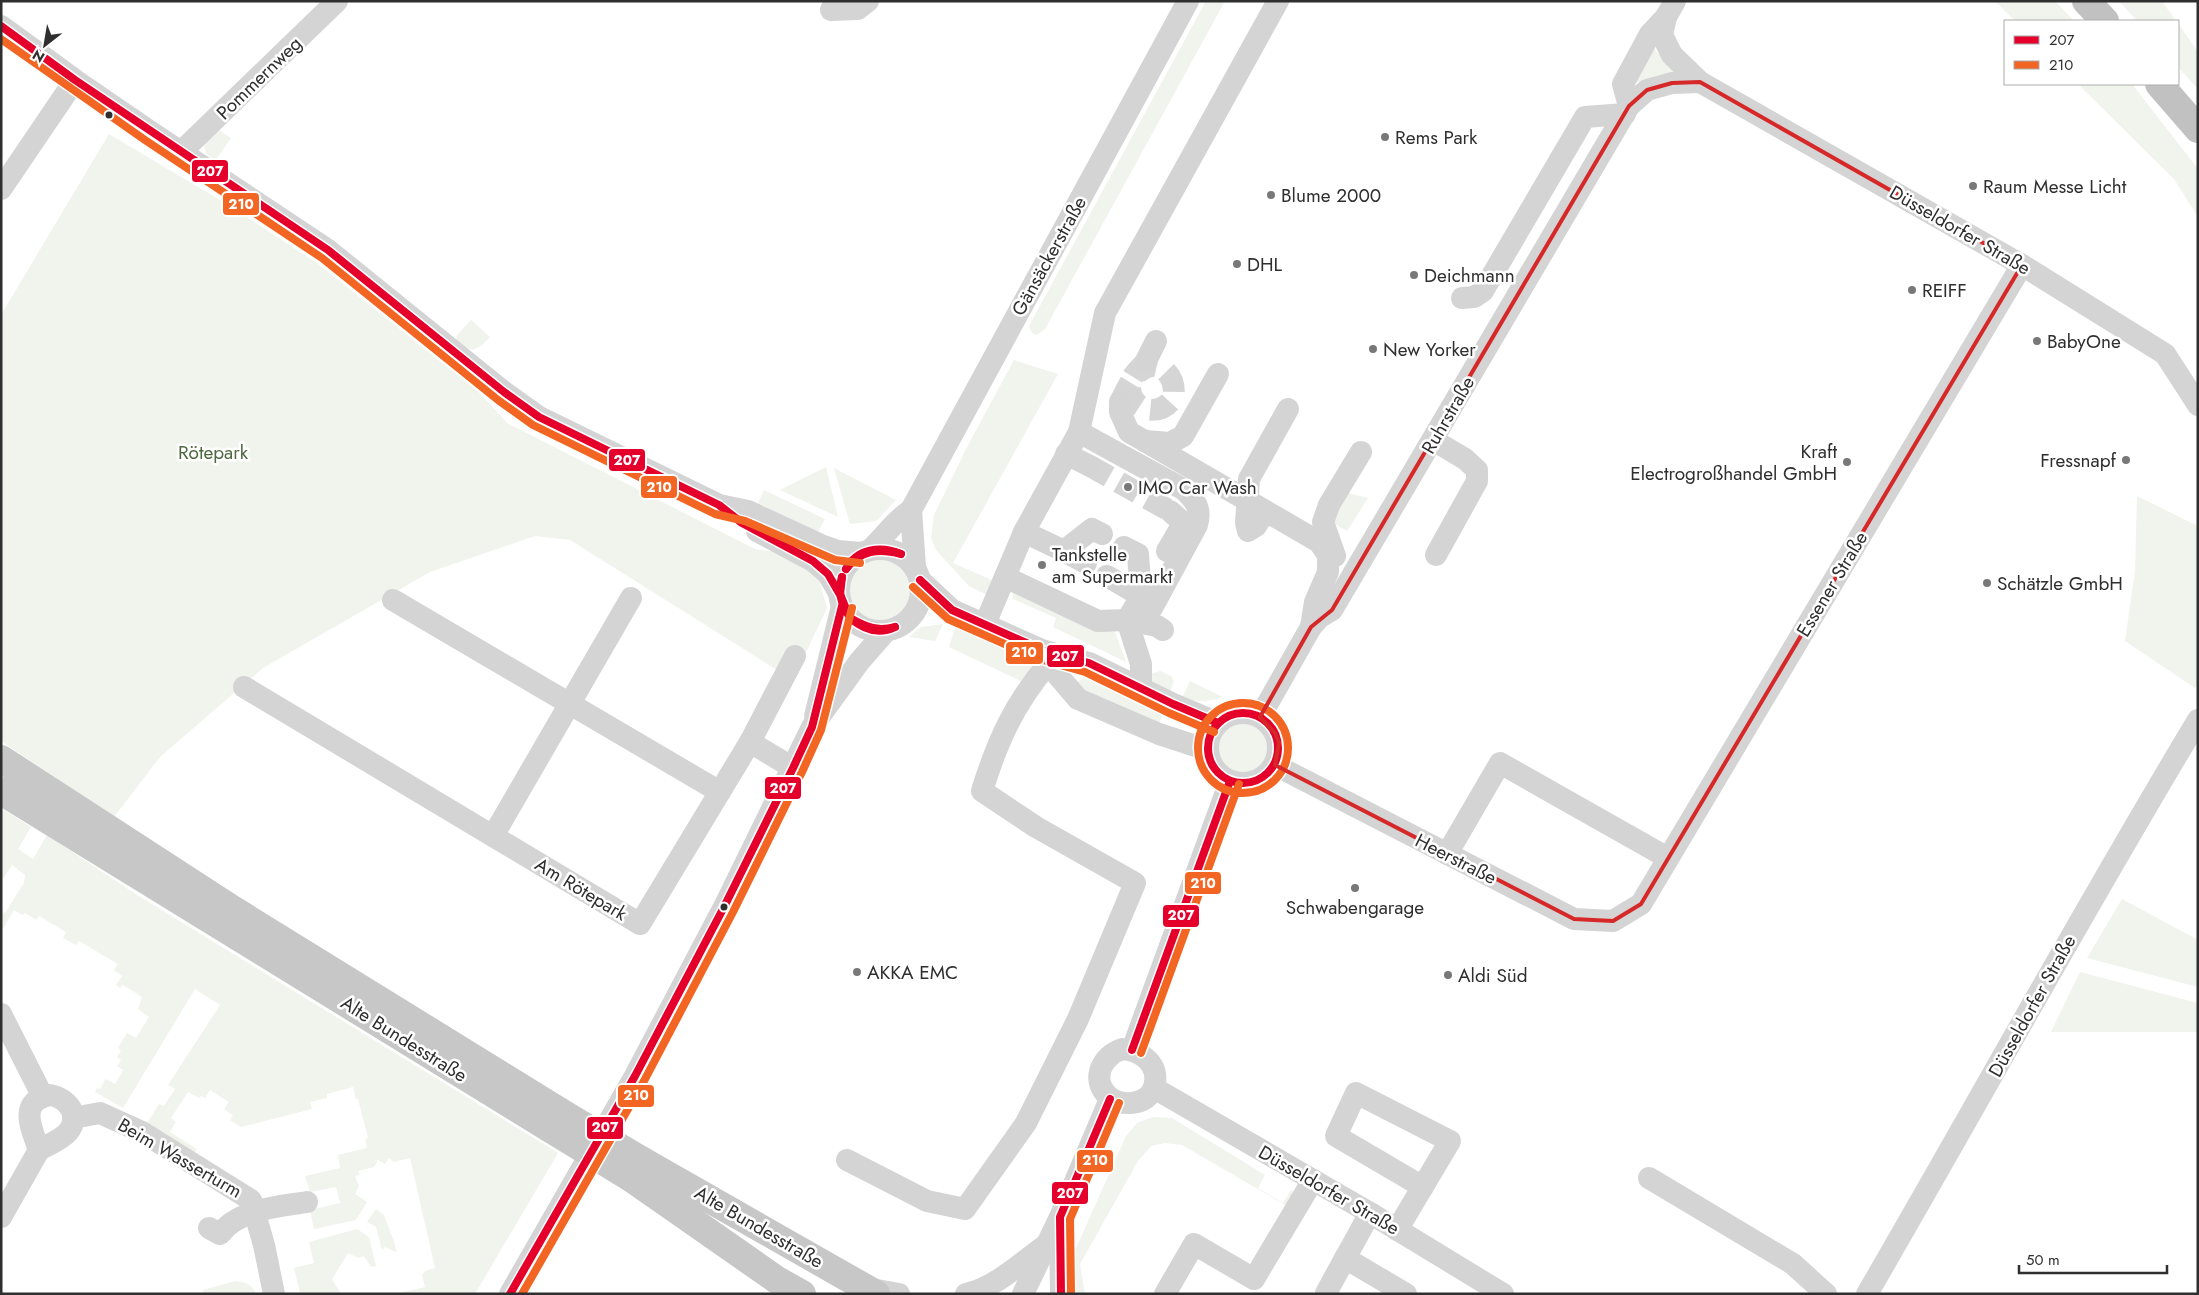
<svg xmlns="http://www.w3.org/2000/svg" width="2199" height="1295" viewBox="0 0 2199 1295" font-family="Jost,sans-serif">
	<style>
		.green { fill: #f0f4ed }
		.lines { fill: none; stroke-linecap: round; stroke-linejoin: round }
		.minor-tunnel { stroke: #d5d5d5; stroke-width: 22; stroke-dasharray: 22 11; stroke-linecap: butt }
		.minor { stroke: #d4d4d4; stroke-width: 22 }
		.major { stroke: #c7c7c7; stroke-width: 28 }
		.highway { stroke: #c1c1c1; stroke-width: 28 }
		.major-bridge { stroke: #c7c7c7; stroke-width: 28 }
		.bus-1-casing { stroke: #fff; stroke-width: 11 }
		.bus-2-casing { stroke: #fff; stroke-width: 11 }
		.bus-1 { stroke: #e4002b; stroke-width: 8 }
		.bus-2 { stroke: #f26522; stroke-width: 8 }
		.marked { fill: none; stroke: #d62828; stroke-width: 4; stroke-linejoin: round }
		.bus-dot { fill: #2f2f2f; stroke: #fff; stroke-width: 2 }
		.poi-dot { fill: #787878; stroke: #fff; stroke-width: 2 }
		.labels { text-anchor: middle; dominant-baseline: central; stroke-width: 5; stroke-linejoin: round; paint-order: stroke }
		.street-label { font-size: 19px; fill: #2f2f2f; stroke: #fff }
		.poi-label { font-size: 19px; fill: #2f2f2f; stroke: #fff; text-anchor: start }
		.park-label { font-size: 19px; fill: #4e6840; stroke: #fff }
		.line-badge { stroke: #fff; stroke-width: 2 }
		.badge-label { font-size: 14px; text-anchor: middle; font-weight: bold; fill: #fff }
	</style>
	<rect width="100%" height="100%" fill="#fff"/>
	<g class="green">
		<path d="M1206,1H1225L1045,329L1037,335L1032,333L1029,326Z"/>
		<path d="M1995,1H2055L2074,21H2015Z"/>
		<path d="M2119,1H2162L2176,21H2137Z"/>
		<path d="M2178,23L2198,52V89L2178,67Z"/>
		<path d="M1651,45L1667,63L1685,76L1656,77L1631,84Z"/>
		<path d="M2078,84H2132L2198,169V217L2174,179Z"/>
		<path d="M214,127L231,138L215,161L206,154L202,138Z"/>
		<path d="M109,134L230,206L317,263L480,393L507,423L755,549L775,552L818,576L827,608L793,680L570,540L535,536L430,572L263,668L160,757L114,817L1,741V315Z"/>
		<path d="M471,320L490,337L481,346L472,350L463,347L456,341L457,335Z"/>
		<path d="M1014,360L1058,374L953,563L992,580L991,597L969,586L936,550L931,538L934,515L967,447Z"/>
		<path d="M826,467L838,517L780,490Z"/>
		<path d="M834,468L896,500L876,521L850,524Z"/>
		<path d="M764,490L825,519L818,532L758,503Z"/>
		<path d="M1344,492L1368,498L1347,531L1331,522Z"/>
		<path d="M2137,496L2198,526V684L2195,688L2125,641L2135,571Z"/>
		<circle cx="880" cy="590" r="32"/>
		<path d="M1013,588L1112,624L1126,662L1053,627L1056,618L1013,599Z"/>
		<path d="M943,624L935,641L909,637L921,627Z"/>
		<path d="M956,625L965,626L1027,656L1036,664L1025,683L949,647Z"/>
		<path d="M1160,671L1171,676L1174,681L1169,694L1154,687L1148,675Z"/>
		<path d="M1102,674L1167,707L1158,725L1084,692L1076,683L1087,676Z"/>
		<path d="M1190,681L1223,697C1208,702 1197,702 1182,698Z"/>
		<circle cx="1243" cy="749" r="25"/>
		<path d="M1,808L31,827L18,849L33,859L47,835L134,893L558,1153L475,1294H394L425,1287L422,1275L425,1271L435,1268L410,1158L394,1162L389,1158L385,1164L378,1160L374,1167L358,1171L360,1175L355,1176L359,1186L355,1194L367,1202L356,1220L314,1229L310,1210L340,1203L336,1187L310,1192L305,1176L340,1168L338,1155L367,1148L365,1139L368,1138L358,1099H356L353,1087L327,1094V1098L310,1102L312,1109L241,1127L230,1120L233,1115L224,1109L229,1102L210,1090L205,1098L201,1096L199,1098L188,1092L171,1118L176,1122L170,1132L197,1149L195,1153L147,1123L159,1104L164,1106L175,1089L168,1085L220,1005L195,989L123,1108L95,1092L97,1088L100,1089L106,1079L115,1084L123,1070L117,1066L121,1060L117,1057L121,1051L118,1048L127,1033L136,1038L149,1017L138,1009L142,997L123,985L120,988L116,985L122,976L114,970L118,964L79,941L76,945L63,938L66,932L39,916L36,920L25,913L22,915L14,910L1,932V911L5,913L24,883L25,875L12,865L1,882Z"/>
		<path d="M2122,899L2198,940V987L2087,958Z"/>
		<path d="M2080,972L2198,1003V1032H2051Z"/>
		<path d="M1153,1117L1172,1118L1265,1175L1258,1188L1283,1203L1291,1190L1295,1193L1287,1206L1182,1145L1165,1143L1151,1146L1138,1161L1080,1264L1085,1294H1066L1068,1266L1126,1136L1137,1123Z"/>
		<path d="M376,1209L384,1215C387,1225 397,1245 396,1252L385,1247L382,1250L376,1227L367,1222Z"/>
		<path d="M357,1229L369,1237L376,1266L371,1267L364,1256L358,1258L348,1253L332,1279L341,1294H298L300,1293L294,1268L314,1263L309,1242Z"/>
		<path d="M235,1281C245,1282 252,1284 256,1294H204L203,1290Z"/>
	</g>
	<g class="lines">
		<g class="minor-tunnel">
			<path d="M1120,402C1125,393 1131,378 1139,372C1158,355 1178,377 1173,398C1160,419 1129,410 1130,386C1130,375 1141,369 1146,361"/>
			<path d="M1090,466L1170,511"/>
		</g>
		<g class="minor">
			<path d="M835,1L831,10L858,9L868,1"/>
			<path d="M1666,17L1662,35L1672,55L1700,82L2022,265L2165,354L2198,405"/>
			<path d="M1,26L75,80L151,132L328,250L504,392L539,417L719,505L748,511L821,545L838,551L861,553"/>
			<path d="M1629,106L1623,84L1650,34L1666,17L1675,1"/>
			<path d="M180,153L337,1"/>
			<path d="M1,189L75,80"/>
			<path d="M1462,298L1474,297L1483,291L1585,117L1625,114"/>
			<path d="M1146,361L1156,341"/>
			<path d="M1120,402V412L1129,432L1319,542L1328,555V572L1315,602L1311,627"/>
			<path d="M1079,432L1183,489C1195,500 1202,508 1197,525L1152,608L1133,611"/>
			<path d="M1433,440L1465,459L1477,470V481L1436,555"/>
			<path d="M1145,441L1170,443L1183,436L1218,374"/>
			<path d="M1066,454L1090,466"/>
			<path d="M911,510L915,567"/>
			<path d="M1265,511L1256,526L1248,531L1246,523L1249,479L1288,409"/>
			<path d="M757,531L813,561L828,574L839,593"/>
			<path d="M1024,532L1064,551L1086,563"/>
			<path d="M1124,547L1138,554L1141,596"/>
			<circle cx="880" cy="590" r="41"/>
			<path d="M871,549C885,536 895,520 911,510L1188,1"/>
			<path d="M1064,551L1092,529L1102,534"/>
			<path d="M1167,551L1181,527L1180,520L1170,511"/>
			<path d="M1335,556L1323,522L1329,505L1361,452"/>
			<path d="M1107,576L1141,596"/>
			<path d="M1005,577L1098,621L1127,620L1157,626L1163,630"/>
			<path d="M920,580L952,610L1042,650L1089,663L1173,704L1218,723"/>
			<path d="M393,600L720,792"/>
			<path d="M1139,600L1127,620L1141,664V689"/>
			<path d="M985,624L1024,532L1079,432L1105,313L1278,1"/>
			<path d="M1043,651L1048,664L1078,699L1159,734L1208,750"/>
			<path d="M244,687L640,924L750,742L793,768"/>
			<circle cx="1243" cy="748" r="35"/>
			<path d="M815,716L842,606"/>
			<path d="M1260,717L1311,627L1320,617L1332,610L1629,106L1647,90L1672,83L1700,82"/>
			<path d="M750,742L795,656"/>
			<path d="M1275,765L1574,919L1613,921L1641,904L2022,265"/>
			<path d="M493,836L631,598"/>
			<path d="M1447,854L1500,763L1668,858"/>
			<path d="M1,1014L43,1097"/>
			<path d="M1122,1049C1141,1050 1161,1065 1154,1087C1148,1106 1118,1108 1106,1094C1091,1077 1103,1056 1122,1049Z"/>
			<path d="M1132,1050L1230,781"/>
			<path d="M1154,1088L1370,1213L1503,1294"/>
			<path d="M50,1095C67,1098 82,1115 68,1132C61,1140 48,1145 39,1150C32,1129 17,1102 50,1095Z"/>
			<path d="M73,1118L100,1113L142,1132L251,1200L264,1245L274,1294"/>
			<path d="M847,1160L927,1201L965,1209L1026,1123L1078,1019L1135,883L1036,827L982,791C997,742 1014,704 1048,664"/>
			<path d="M1649,1178L1793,1264L1826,1294"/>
			<path d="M1,1217L39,1150"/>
			<path d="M1060,1222L1061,1294"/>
			<path d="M209,1228L220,1234C239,1209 277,1207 307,1202"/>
			<path d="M1397,1230L1450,1141L1356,1093L1336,1136L1423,1187"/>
			<path d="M1345,1258L1406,1294"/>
			<path d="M866,1288L899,1294"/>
			<path d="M1326,1293L1370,1213"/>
			<path d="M510,1294L635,1076L724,907L812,727L859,662L886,631"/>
			<path d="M966,1294C994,1288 1020,1264 1043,1247"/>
			<path d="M1023,1294L1060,1217L1110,1099"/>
			<path d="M1165,1294L1194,1244L1254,1279L1313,1180"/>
			<path d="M1867,1294C1978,1103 2084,909 2198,720"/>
		</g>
		<g class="major">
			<path d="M1,759L232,909L559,1111"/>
			<path d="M1,791L549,1128"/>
			<path d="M641,1160L876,1294"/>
			<path d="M631,1178L777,1280L802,1294"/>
		</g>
		<g class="highway">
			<path d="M2086,1L2105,21"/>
			<path d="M2159,84L2198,129"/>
		</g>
		<g class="major-bridge">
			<path d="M559,1111L641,1160"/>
			<path d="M549,1128L631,1178"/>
		</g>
		<g class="bus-1-casing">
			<g id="bus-1">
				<path d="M1,26L75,80L328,250L504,392L539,417L719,505L742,523L813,561L828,574L839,593"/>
				<path d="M846,569C857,549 880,545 901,554"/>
				<path d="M846,569C860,550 879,548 901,554"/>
				<path d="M842,577L840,594L848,614"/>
				<path d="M842,577C838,591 840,602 848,614"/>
				<path d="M920,580L952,610L1042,650L1089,663L1173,704L1218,723"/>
				<path d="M850,618C866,627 877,632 895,627"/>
				<path d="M850,618C863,629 879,635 895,627"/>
				<circle cx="1243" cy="748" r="35"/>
				<path d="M1132,1050L1230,781"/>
				<path d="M510,1294L635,1076L724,907L793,768L812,727L842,606"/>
				<path d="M1061,1294L1060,1217L1110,1099"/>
			</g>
		</g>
		<g class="bus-2-casing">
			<g id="bus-2">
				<path d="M1,39L145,140L322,258L498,400L533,425L715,514L745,521L835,560L860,563"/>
				<path d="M913,587L948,619L1039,659L1085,672L1169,713L1214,732"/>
				<circle cx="1243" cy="748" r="45"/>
				<path d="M1141,1053L1239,784"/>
				<path d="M1071,1293L1070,1219L1119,1103"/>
				<path d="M522,1294L644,1081L733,912L802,772L821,730L852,608"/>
			</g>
		</g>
		<use href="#bus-1" class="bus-1"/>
		<use href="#bus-2" class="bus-2"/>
	</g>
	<path class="marked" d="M1700,82L2022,265L1641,904L1613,921L1574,919L1275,765L1279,743L1275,733L1260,717L1311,627L1332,610L1629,106L1647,90L1672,83Z"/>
	<g class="bus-dot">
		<circle cx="109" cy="115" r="4.5"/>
		<circle cx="724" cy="907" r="4.5"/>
	</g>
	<g class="poi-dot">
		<circle cx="1385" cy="137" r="5"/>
		<circle cx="1973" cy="186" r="5"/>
		<circle cx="1271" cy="195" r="5"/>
		<circle cx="1237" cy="264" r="5"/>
		<circle cx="1414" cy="275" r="5"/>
		<circle cx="1912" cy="290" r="5"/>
		<circle cx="2037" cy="341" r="5"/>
		<circle cx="1373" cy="349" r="5"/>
		<circle cx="2126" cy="460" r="5"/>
		<circle cx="1847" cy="462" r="5"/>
		<circle cx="1128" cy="487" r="5"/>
		<circle cx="1042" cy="565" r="5"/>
		<circle cx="1987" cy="583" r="5"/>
		<circle cx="1355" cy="888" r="5"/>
		<circle cx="857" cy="972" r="5"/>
		<circle cx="1448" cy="975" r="5"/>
	</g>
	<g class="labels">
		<g class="street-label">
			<text transform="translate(259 78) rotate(-44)">Pommernweg</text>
			<text transform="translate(1960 230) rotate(30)">Düsseldorfer Straße</text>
			<text transform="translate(1049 256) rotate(-61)">Gänsäckerstraße</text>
			<text transform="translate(1448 415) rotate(-60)">Ruhrstraße</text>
			<text transform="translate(1832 584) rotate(-59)">Essener Straße</text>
			<text transform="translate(1456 859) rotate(27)">Heerstraße</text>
			<text transform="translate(581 889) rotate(31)">Am Rötepark</text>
			<text transform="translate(2032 1006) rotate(-61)">Düsseldorfer Straße</text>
			<text transform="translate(404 1039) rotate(32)">Alte Bundesstraße</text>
			<text transform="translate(180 1158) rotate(30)">Beim Wasserturm</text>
			<text transform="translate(1329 1190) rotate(30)">Düsseldorfer Straße</text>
			<text transform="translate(759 1227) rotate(30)">Alte Bundesstraße</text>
		</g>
		<g class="poi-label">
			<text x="1395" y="137">Rems Park</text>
			<text x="1983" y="186">Raum Messe Licht</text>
			<text x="1281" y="195">Blume 2000</text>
			<text x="1247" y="264">DHL</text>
			<text x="1424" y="275">Deichmann</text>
			<text x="1922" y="290">REIFF</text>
			<text x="2047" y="341">BabyOne</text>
			<text x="1383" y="349">New Yorker</text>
			<text x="1837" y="451" text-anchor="end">Kraft<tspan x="1837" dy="22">Electrogroßhandel GmbH</tspan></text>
			<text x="2116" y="460" text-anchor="end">Fressnapf</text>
			<text x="1138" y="487">IMO Car Wash</text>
			<text x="1052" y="554">Tankstelle<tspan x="1052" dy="22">am Supermarkt</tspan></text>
			<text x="1997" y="583">Schätzle GmbH</text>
			<text x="1355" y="907" text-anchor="middle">Schwabengarage</text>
			<text x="867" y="972">AKKA EMC</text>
			<text x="1458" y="975">Aldi Süd</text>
		</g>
		<g class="park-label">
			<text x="213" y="452">Rötepark</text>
		</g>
	</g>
	<g class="line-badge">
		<rect x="191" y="159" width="38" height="24" rx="5" fill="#e4002b"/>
		<rect x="222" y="192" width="38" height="24" rx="5" fill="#f26522"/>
		<rect x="608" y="448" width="38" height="24" rx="5" fill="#e4002b"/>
		<rect x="640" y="475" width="38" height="24" rx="5" fill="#f26522"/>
		<rect x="1005" y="641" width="39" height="24" rx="5" fill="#f26522"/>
		<rect x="1046" y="644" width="39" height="24" rx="5" fill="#e4002b"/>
		<rect x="764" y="776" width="38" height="24" rx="5" fill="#e4002b"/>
		<rect x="1184" y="871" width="38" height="24" rx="5" fill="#f26522"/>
		<rect x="1162" y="904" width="38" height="24" rx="5" fill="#e4002b"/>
		<rect x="617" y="1084" width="38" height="24" rx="5" fill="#f26522"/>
		<rect x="586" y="1116" width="38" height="24" rx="5" fill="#e4002b"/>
		<rect x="1076" y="1149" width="38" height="24" rx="5" fill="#f26522"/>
		<rect x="1051" y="1181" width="38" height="24" rx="5" fill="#e4002b"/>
	</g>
	<g class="badge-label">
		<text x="210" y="176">207</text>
		<text x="241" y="209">210</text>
		<text x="627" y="465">207</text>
		<text x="659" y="492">210</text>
		<text x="1024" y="657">210</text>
		<text x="1065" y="661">207</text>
		<text x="783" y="793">207</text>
		<text x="1203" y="888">210</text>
		<text x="1181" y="920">207</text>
		<text x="636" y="1100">210</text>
		<text x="605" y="1132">207</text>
		<text x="1095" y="1165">210</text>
		<text x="1070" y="1198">207</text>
	</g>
	<rect width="2199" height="1295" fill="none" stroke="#2f2f2f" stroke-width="5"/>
	<rect x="2004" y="20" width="175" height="65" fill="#ffffff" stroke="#acacac"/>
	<rect x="2014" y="36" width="25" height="8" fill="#e4002b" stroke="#acacac"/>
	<text x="2049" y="45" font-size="15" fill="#2f2f2f">207</text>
	<rect x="2014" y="61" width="25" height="8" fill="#f26522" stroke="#acacac"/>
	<text x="2049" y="70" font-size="15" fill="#2f2f2f">210</text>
	<g transform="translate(45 45) rotate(211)" stroke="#ffffff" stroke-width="4" paint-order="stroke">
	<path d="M0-4L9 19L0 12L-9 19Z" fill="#2f2f2f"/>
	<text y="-8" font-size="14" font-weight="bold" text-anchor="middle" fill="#2f2f2f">N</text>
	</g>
	<path d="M2019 1265v8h148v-8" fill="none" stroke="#2f2f2f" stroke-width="2.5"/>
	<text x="2026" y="1265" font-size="15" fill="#2f2f2f" stroke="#ffffff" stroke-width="4" paint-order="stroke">50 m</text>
</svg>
